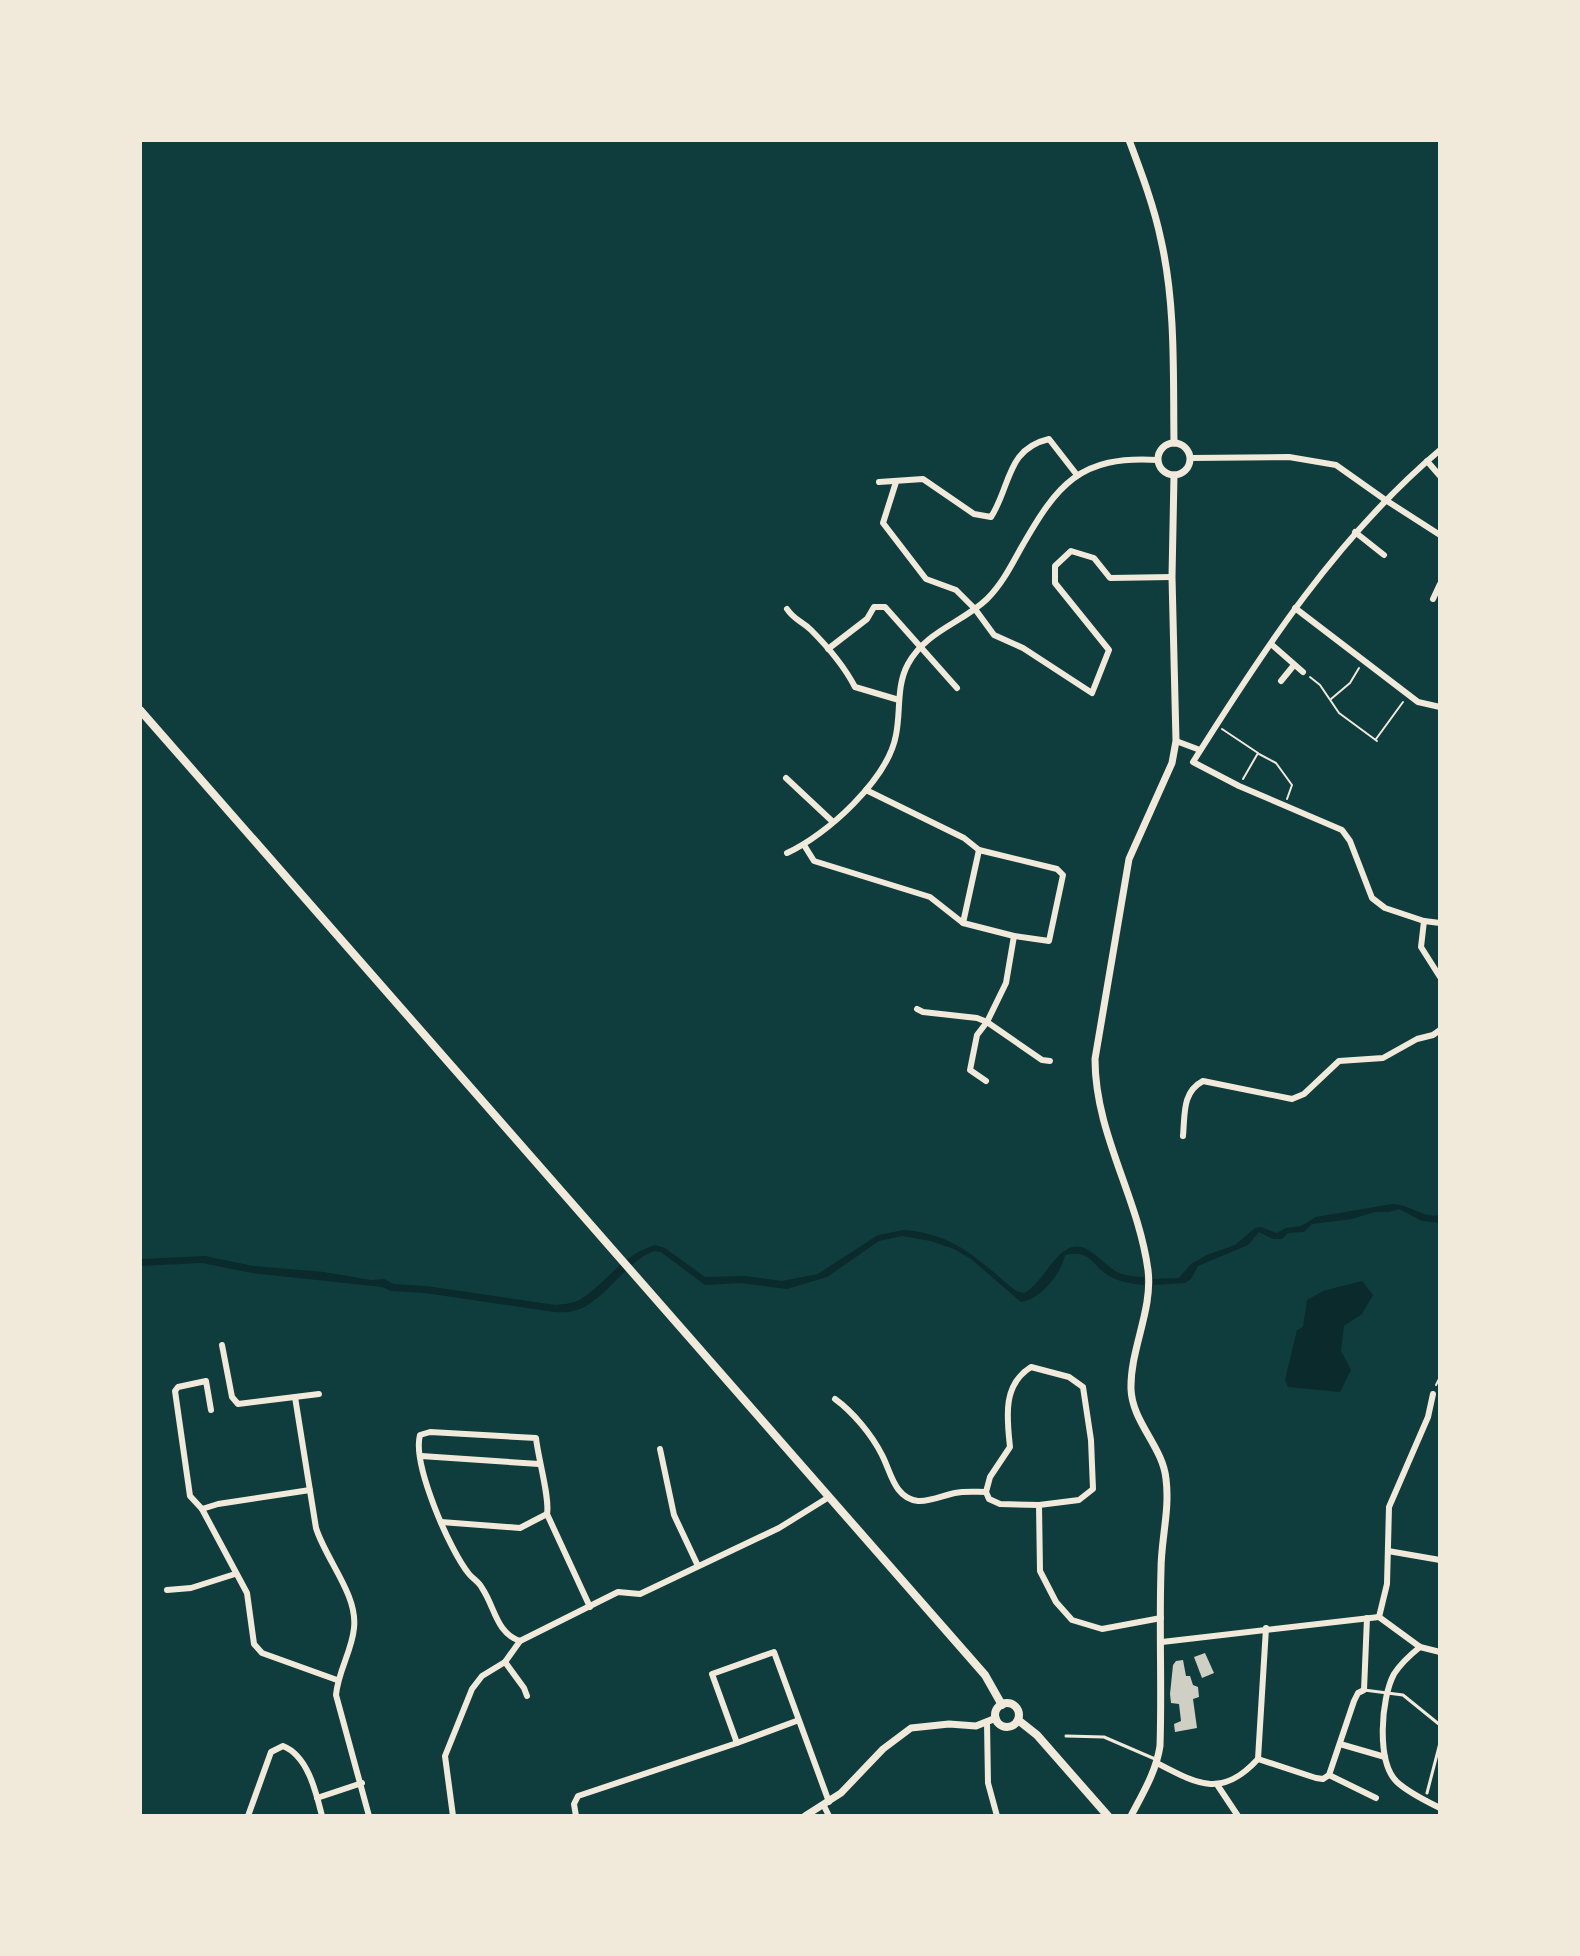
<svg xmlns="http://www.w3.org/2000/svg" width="1580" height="1956" viewBox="0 0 1580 1956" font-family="Roboto,sans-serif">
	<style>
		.water { fill: #0a2a2b }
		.building { fill: #cfcfc3 }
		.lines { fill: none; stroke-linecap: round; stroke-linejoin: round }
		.path { stroke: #f1e9da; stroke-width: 2 }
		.service { stroke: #f1e9da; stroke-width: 3 }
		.minor { stroke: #f1e9da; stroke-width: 6 }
		.tertiary { stroke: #f1e9da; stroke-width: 7 }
		.secondary { stroke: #f1e9da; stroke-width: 8 }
	</style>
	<rect width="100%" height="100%" fill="#0f3d3e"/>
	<g class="water">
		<path d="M1392,1204C1410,1204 1423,1219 1440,1215V1223L1422,1221L1399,1209L1389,1212H1375L1352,1219L1312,1224L1304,1232L1288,1233L1282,1239H1273L1259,1232L1248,1245L1198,1266L1191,1279L1185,1283L1153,1285V1279L1179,1278L1191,1264L1207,1255L1235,1245L1255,1228L1261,1227L1277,1233L1286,1228L1301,1226L1316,1217Z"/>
		<path d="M904,1230C956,1234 978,1260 1016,1291L1024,1293C1047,1282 1060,1231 1090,1251C1113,1267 1111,1276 1144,1277V1285C1132,1284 1121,1282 1111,1277C1092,1267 1092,1249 1065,1255C1061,1274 1041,1299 1021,1302L971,1259L954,1249L931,1241L902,1236L879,1241L827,1277L787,1289L740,1283L705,1285L661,1252L654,1251C624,1262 603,1305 573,1311C568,1313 560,1312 554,1312L425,1293L391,1291L382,1287L252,1273L202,1263L140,1266V1259L205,1256L253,1266L324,1272L371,1280L384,1279L394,1284L426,1286L555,1305C564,1304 573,1304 581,1299C608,1282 620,1256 655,1245L665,1248L705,1277L746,1276L782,1281L818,1274L878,1235Z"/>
		<path d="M1362,1281L1373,1295L1362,1314L1344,1326L1341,1351L1351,1370L1340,1392L1288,1387L1285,1380L1297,1330L1303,1327L1307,1300L1323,1291Z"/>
	</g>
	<g class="building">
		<path d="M1205,1653L1214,1673L1202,1678L1194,1657Z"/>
		<path d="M1183,1660L1186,1676H1190L1193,1685L1198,1687L1199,1697L1193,1699L1197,1728L1175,1732L1174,1724L1181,1721L1179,1704L1171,1703L1170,1694L1173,1665L1176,1661Z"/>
	</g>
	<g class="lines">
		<g class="path">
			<path d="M1310,677L1320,685L1339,713L1377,741"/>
			<path d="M1331,699L1350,683L1359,668"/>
			<path d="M1222,729L1258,753L1243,779"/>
			<path d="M1376,739L1403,702"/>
			<path d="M1259,754L1276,763L1292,785L1287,799"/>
			<path d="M1436,1385L1440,1377"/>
		</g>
		<g class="service">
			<path d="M1364,1690L1403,1695L1440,1725"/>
			<path d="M1066,1736L1104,1737L1155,1759"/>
			<path d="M1427,1793L1440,1743"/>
		</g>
		<g class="minor">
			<path d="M1440,450C1337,537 1264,649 1193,762L1239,786L1342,830L1350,841L1372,898L1385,908L1424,921L1440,923"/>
			<path d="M1190,458L1289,457L1336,465L1384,499L1440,535"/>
			<path d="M1427,461L1440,476"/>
			<path d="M879,482L923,479L974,514L991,517C1011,486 1006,449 1049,439L1077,475"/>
			<path d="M896,482L883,523L926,579L956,590L975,609L994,635L1023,648L1092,693L1109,650L1055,583V566L1071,551L1094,558L1110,578L1172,577"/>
			<path d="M1355,532L1384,555"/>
			<path d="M1433,599L1440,584"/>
			<path d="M1295,608L1418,702L1440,707"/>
			<path d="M787,609C794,620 802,621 811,630C827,646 844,666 855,687L899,700"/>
			<path d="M1271,644L1303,672"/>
			<path d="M828,649L867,619L874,607H885L957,688"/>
			<path d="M1281,681L1294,665"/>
			<path d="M1176,741L1200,750"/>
			<path d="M786,778L833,822"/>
			<path d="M804,845L814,861L930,897L963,923L1014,936L1049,941L1063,875L1057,869L979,850L964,838L866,790"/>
			<path d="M787,853C827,835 888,779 896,735C901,711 896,686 908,664C926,631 962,623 987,599C1002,584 1011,566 1021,548C1057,485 1079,455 1158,460"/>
			<path d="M1424,921L1421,947L1440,977"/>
			<path d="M963,923L979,850"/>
			<path d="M917,1009L923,1012L977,1018L987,1022L1042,1060L1050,1061"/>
			<path d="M986,1081L970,1070L977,1035L987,1022L1006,983L1014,936"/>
			<path d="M1183,1136C1185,1114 1182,1092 1203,1081L1292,1099L1304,1094L1339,1061L1383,1058L1417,1039L1433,1035L1440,1030"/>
			<path d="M222,1345L232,1397L238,1404L319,1394"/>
			<path d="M1031,1367L1069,1377L1083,1387L1091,1440L1093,1489L1079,1500L1039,1505L1000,1504L989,1499L986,1492L990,1477L1010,1447C1007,1418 1002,1385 1031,1367Z"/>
			<path d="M295,1397L316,1528C326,1560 358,1595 354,1628C352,1651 338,1671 336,1695L369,1816"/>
			<path d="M835,1399C853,1412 872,1435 882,1455C891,1472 894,1498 918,1501C930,1502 944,1495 955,1493C965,1491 975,1492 986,1492"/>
			<path d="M660,1449L674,1515L698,1566"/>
			<path d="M421,1456L539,1464"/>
			<path d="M310,1490L218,1504L202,1509L247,1593L254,1644L262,1653L337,1680"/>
			<path d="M1039,1505L1040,1571L1056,1602L1072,1620L1102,1629L1161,1618"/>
			<path d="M202,1509L190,1496L175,1391L178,1387L206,1381L211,1410"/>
			<path d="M441,1522L520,1528L547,1514L590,1607"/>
			<path d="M1388,1551L1440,1560"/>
			<path d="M167,1590L191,1588L235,1574"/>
			<path d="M1379,1617L1387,1584L1389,1507L1428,1417L1433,1394"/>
			<path d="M520,1641C496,1633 495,1607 482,1588C479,1582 473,1579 469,1574C450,1551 412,1464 420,1435L430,1432L536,1438C538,1458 550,1498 547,1514"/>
			<path d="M520,1641L618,1592L640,1594L779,1528L829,1497"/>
			<path d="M1162,1642L1379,1617L1420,1647L1440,1652"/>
			<path d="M1420,1647C1410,1655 1401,1663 1394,1674C1381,1698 1376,1762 1397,1782C1409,1793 1426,1801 1440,1808"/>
			<path d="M505,1662L524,1688L527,1696"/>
			<path d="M799,1720L737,1743L712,1674L774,1652L829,1802"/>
			<path d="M987,1722L988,1783L997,1816"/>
			<path d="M1340,1744L1385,1757"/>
			<path d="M1258,1759L1316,1778L1323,1779L1329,1775L1354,1701L1358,1693L1364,1690L1367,1618"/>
			<path d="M1157,1763C1199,1785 1222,1798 1258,1759L1266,1628"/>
			<path d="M1329,1775L1376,1798"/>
			<path d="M1218,1786L1238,1816"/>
			<path d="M317,1798L362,1783"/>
			<path d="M824,1806L829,1816"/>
			<path d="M248,1816L271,1752L283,1746C308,1756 316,1792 322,1816"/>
			<path d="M453,1816L445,1756L472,1689L482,1676L505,1662L520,1641"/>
			<path d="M576,1816L574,1804L578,1796L737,1743"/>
		</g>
		<g class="tertiary">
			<path d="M1129,140C1141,172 1154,206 1161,240C1176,306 1173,376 1174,443"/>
			<circle cx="1174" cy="459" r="16"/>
			<path d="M805,1816L841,1793L883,1749L911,1728L949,1724L976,1726L996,1718"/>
			<path d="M1131,1816C1143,1793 1156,1772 1160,1746C1162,1687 1159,1629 1161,1570C1161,1539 1170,1510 1166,1479C1163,1447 1132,1422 1131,1389C1130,1349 1153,1310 1148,1270C1138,1196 1095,1134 1095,1059L1129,859L1172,763L1176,741L1172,577L1174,475"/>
		</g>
		<g class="secondary">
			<path d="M140,710L985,1675L1002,1705"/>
			<circle cx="1007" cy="1715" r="12"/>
			<path d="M1018,1720L1037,1735L1108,1816"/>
		</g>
	</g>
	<rect width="1580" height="1956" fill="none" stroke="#f1e9da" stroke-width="284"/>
</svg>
